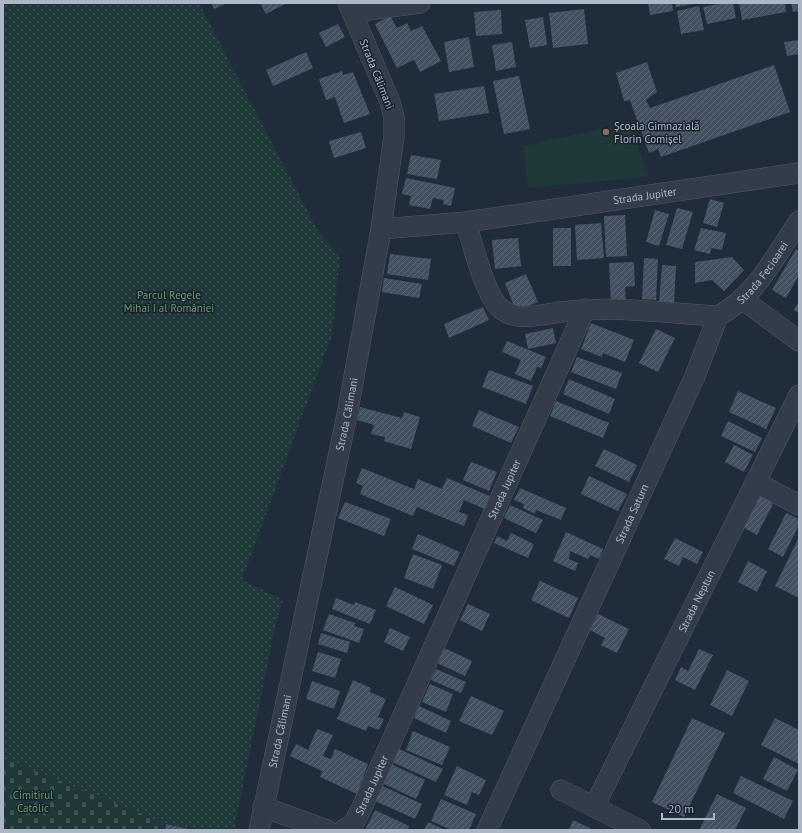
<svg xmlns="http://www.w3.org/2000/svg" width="802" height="833" font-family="'PT Sans',sans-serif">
	<defs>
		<pattern id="grass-dots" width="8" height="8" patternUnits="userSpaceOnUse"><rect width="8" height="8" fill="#21383a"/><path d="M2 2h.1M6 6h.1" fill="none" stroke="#3f5355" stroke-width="1.8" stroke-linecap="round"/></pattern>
		<pattern id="cemetery-stones" width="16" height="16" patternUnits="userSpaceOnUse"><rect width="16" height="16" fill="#21383a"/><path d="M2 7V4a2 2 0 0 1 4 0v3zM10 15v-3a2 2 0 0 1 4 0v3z" fill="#3f5355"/></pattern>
		<pattern id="building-hatch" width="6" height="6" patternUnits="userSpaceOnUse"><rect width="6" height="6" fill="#425161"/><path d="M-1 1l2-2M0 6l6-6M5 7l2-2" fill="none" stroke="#5b6876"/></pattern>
	</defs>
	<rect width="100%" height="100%" fill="#1f2c39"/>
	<!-- grass -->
	<path fill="url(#grass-dots)" d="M3 3H199L317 229 340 257 332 335 242 580 283 600 275 627 234 830H190L164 823 3 758Z"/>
	<!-- cemetery -->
	<path fill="url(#cemetery-stones)" d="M3 758 164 823 163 830H3Z"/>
	<!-- garden -->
	<path fill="#21383a" d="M629 123 649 177 528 188 523 146Z"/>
	<!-- building -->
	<g fill="url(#building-hatch)">
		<path d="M211 3H227L214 9Z"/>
		<path d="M260 3H287L266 14Z"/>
		<path d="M648 3H672L673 11 650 15Z"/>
		<path d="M675 3H694V4L676 7Z"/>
		<path d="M723 3H733L736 18 707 24 703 7Z"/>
		<path d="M739 3H785L786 12 742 20Z"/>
		<path d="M791 3H799V11L793 12Z"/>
		<path d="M699 6 704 30 681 34 677 11Z"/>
		<path d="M584 9 588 44 553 48 549 13Z"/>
		<path d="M501 10 502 34 476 36 474 12Z"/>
		<path d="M390 16 397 28 407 23 411 31 422 26 441 61 420 72 414 60 397 68 375 24Z"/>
		<path d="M543 17 547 45 530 48 525 20Z"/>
		<path d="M338 24 345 37 326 47 319 33Z"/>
		<path d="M469 37 474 67 449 72 444 42Z"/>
		<path d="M799 40V54L787 56 784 42Z"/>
		<path d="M512 42 516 67 496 71 492 45Z"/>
		<path d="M306 52 313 68 273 86 266 70Z"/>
		<path d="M647 62 657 92 646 100 650 108 774 65 790 112 661 157 658 149 649 153 630 100 624 101 616 73Z"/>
		<path d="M342 71 343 75 353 72 370 114 344 123 335 97 326 100 319 79Z"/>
		<path d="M519 76 530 129 504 134 493 81Z"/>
		<path d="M484 86 489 113 439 121 434 94Z"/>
		<path d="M361 132 366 148 334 158 329 141Z"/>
		<path d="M411 155 441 160 437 179 407 174Z"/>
		<path d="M406 178 455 188 451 206 443 204 444 200 433 198 430 209 409 205 411 196 402 194Z"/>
		<path d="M710 199 724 203 717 227 703 223Z"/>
		<path d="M677 208 693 212 682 249 666 245Z"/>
		<path d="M655 210 669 214 659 246 646 242Z"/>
		<path d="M625 215 627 256 606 257 604 216Z"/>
		<path d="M601 223 604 258 577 260 575 225Z"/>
		<rect x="553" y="228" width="18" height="38"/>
		<path d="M701 228 726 233 722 250 711 248 710 254 694 250Z"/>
		<path d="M518 238 521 266 495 269 492 240Z"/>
		<path d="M796 249 799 251V275L786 298 772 290Z"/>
		<path d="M390 254 431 259 428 280 387 274Z"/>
		<path d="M732 257 744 270 724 291 712 280 695 283V262Z"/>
		<path d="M644 258 658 259 656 300 642 299Z"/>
		<path d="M634 262 635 286 625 287 626 304 611 305 609 263Z"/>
		<path d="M662 265 676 266 674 304 659 303Z"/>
		<path d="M526 274 538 302 516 311 505 283Z"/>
		<path d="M384 278 422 284 419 298 382 292Z"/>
		<path d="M799 301V313L794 310Z"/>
		<path d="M483 307 489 320 449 338 444 324Z"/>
		<path d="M591 323 634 340 625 362 603 353 602 357 581 349Z"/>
		<path d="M553 328 556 343 528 349 525 334Z"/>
		<path d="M656 329 675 338 658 372 639 363Z"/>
		<path d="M507 341 546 357 541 368 537 367 531 381 515 374 521 360 502 352Z"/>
		<path d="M577 357 622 373 616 389 571 372Z"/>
		<path d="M489 370 533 386 526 404 482 387Z"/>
		<path d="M569 379 615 399 609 414 563 394Z"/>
		<path d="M738 391 776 408 766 429 729 412Z"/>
		<path d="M556 401 609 423 603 438 550 416Z"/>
		<path d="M360 407 402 418 404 412 420 417 411 449 384 441 385 437 371 434 374 425 357 420Z"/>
		<path d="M479 410 519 427 511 443 472 426Z"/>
		<path d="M728 421 762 438 755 452 721 436Z"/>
		<path d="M734 445 753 455 744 472 725 462Z"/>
		<path d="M604 449 637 465 629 482 595 466Z"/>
		<path d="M471 462 497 472 489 491 463 480Z"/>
		<path d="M362 468 414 489 418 479 442 489 447 478 492 497 487 510 464 500 459 512 468 515 464 526 417 507 413 516 360 494 363 486 356 483Z"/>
		<path d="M589 476 627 494 618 511 581 494Z"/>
		<path d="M520 488 566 508 561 520 536 510 535 514 523 508 524 504 514 500Z"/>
		<path d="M759 492 775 500 757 535 741 526Z"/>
		<path d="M345 502 391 519 384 536 338 518Z"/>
		<path d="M510 505 543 520 536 533 504 518Z"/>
		<path d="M786 513 799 519V525L783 557 768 549Z"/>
		<path d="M566 532 603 549 599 559 590 555 588 559 570 551 569 559 578 563 575 571 553 561Z"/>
		<path d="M511 533 534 544 528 558 494 543 497 536 507 541Z"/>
		<path d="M418 534 460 552 454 566 412 549Z"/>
		<path d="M799 537V598L775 586Z"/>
		<path d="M675 538 703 552 697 564 683 557 679 566 664 559Z"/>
		<path d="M413 554 442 565 433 589 404 578Z"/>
		<path d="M748 561 767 571 757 592 738 582Z"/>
		<path d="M540 581 578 598 569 618 531 600Z"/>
		<path d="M395 587 433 605 424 624 386 606Z"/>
		<path d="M336 598 354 605 355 602 376 610 370 624 332 609Z"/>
		<path d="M468 604 490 614 482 631 460 620Z"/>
		<path d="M329 614 355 623 354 626 364 629 359 643 323 630Z"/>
		<path d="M598 614 629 629 617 653 601 645 605 638 590 630Z"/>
		<path d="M390 628 410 637 403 651 384 642Z"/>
		<path d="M321 633 350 642 347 653 318 644Z"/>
		<path d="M444 648 472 661 465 676 437 663Z"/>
		<path d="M699 649 713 655 695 690 675 680 681 667 688 671Z"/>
		<path d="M318 652 341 659 335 678 312 671Z"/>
		<path d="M436 669 466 682 461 693 431 680Z"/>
		<path d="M727 670 749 681 732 716 710 705Z"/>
		<path d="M353 680 371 688 370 692 386 699 378 717 384 719 379 730 368 726 366 731 337 719Z"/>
		<path d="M312 681 340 691 334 709 306 699Z"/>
		<path d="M430 684 453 694 446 712 422 702Z"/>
		<path d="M471 696 504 711 492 735 459 721Z"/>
		<path d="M419 706 451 721 446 733 414 718Z"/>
		<path d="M692 718 725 733 684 817 652 802Z"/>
		<path d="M775 718 799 730V764L761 745Z"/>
		<path d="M317 729 333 735 323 756 331 759 335 749 368 764 357 794 320 777 322 771 290 756 296 744 308 750Z"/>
		<path d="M413 731 450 747 442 765 406 750Z"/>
		<path d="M397 748 443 769 436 782 390 761Z"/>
		<path d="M774 757 798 770 787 791 763 779Z"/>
		<path d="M389 763 425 780 416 799 380 782Z"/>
		<path d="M457 766 486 780 479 795 472 792 467 805 444 795Z"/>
		<path d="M741 776 793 801 784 819 733 793Z"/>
		<path d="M380 785 422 804 415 819 373 800Z"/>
		<path d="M717 794 746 808 735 830H699Z"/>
		<path d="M441 799 476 814 469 830H452L431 821Z"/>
		<path d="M375 810 409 826 407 830H365Z"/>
		<path d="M573 820 594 830H569Z"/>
		<path d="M428 822 445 830H424Z"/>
		<path d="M166 824 188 829V830H165Z"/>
	</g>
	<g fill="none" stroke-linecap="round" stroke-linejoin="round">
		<defs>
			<g id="minor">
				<path d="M353 12 420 3"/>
				<path d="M466 222C472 242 485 297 501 309 518 322 540 315 560 312 612 305 666 313 718 316"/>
				<path id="s1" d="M381 229 466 222 799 173"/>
				<path d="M742 299 799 341"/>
				<path id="s2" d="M718 316C756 296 776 255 799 221"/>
				<path d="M755 482 799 505"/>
				<path d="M561 790 640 830"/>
				<path d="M263 807 327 830"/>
				<path id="s3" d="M594 807 799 395"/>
				<path id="s4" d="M259 830 347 415 381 229 394 136V117L390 102 348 3"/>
				<path id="s5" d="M343 830 354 823 362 807 585 309"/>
				<path id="s6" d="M487 830 695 376 718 316"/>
			</g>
		</defs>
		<!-- minor casing -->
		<use href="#minor" stroke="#505b67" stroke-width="21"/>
		<!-- minor -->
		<use href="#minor" stroke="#333d49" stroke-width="20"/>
	</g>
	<!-- markers -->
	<circle fill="#8d6e63" stroke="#18222d" stroke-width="1.5" cx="606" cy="132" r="4"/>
	<g text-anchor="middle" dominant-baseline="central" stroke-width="3" stroke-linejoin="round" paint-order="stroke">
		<!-- street labels -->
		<g font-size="11" fill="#adb8c6" stroke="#18222d">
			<text transform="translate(377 74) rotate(68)">Strada Călimani</text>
			<text stroke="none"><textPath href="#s1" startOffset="266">Strada Jupiter</textPath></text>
			<text stroke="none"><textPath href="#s2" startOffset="63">Strada Fecioarei</textPath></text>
			<text stroke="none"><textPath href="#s4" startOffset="425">Strada Călimani</textPath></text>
			<text stroke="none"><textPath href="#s5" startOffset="379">Strada Jupiter</textPath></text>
			<text stroke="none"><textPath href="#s6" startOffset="348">Strada Saturn</textPath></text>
			<text stroke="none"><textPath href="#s3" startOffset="230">Strada Neptun</textPath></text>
			<text stroke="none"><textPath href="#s4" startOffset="101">Strada Călimani</textPath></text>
			<text stroke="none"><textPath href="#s5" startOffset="55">Strada Jupiter</textPath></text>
		</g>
		<!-- poi labels -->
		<g font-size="11" fill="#adb8c6" stroke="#18222d" text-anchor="start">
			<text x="614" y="126">Școala Gimnazială<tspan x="614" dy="13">Florin Comișel</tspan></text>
		</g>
		<!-- park labels -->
		<g font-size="11" fill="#64976c" stroke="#18222d">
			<text x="169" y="295">Parcul Regele<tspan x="169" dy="13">Mihai I al României</tspan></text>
			<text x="33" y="795">Cimitirul<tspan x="33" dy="13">Catolic</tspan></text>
		</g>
	</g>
	<!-- border -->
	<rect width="802" height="833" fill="none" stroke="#adb8c6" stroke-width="8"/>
	<!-- scale -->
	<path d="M662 813v6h52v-6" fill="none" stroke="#adb8c6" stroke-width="2"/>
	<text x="668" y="813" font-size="12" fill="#adb8c6" stroke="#18222d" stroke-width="3" paint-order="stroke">20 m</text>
</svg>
